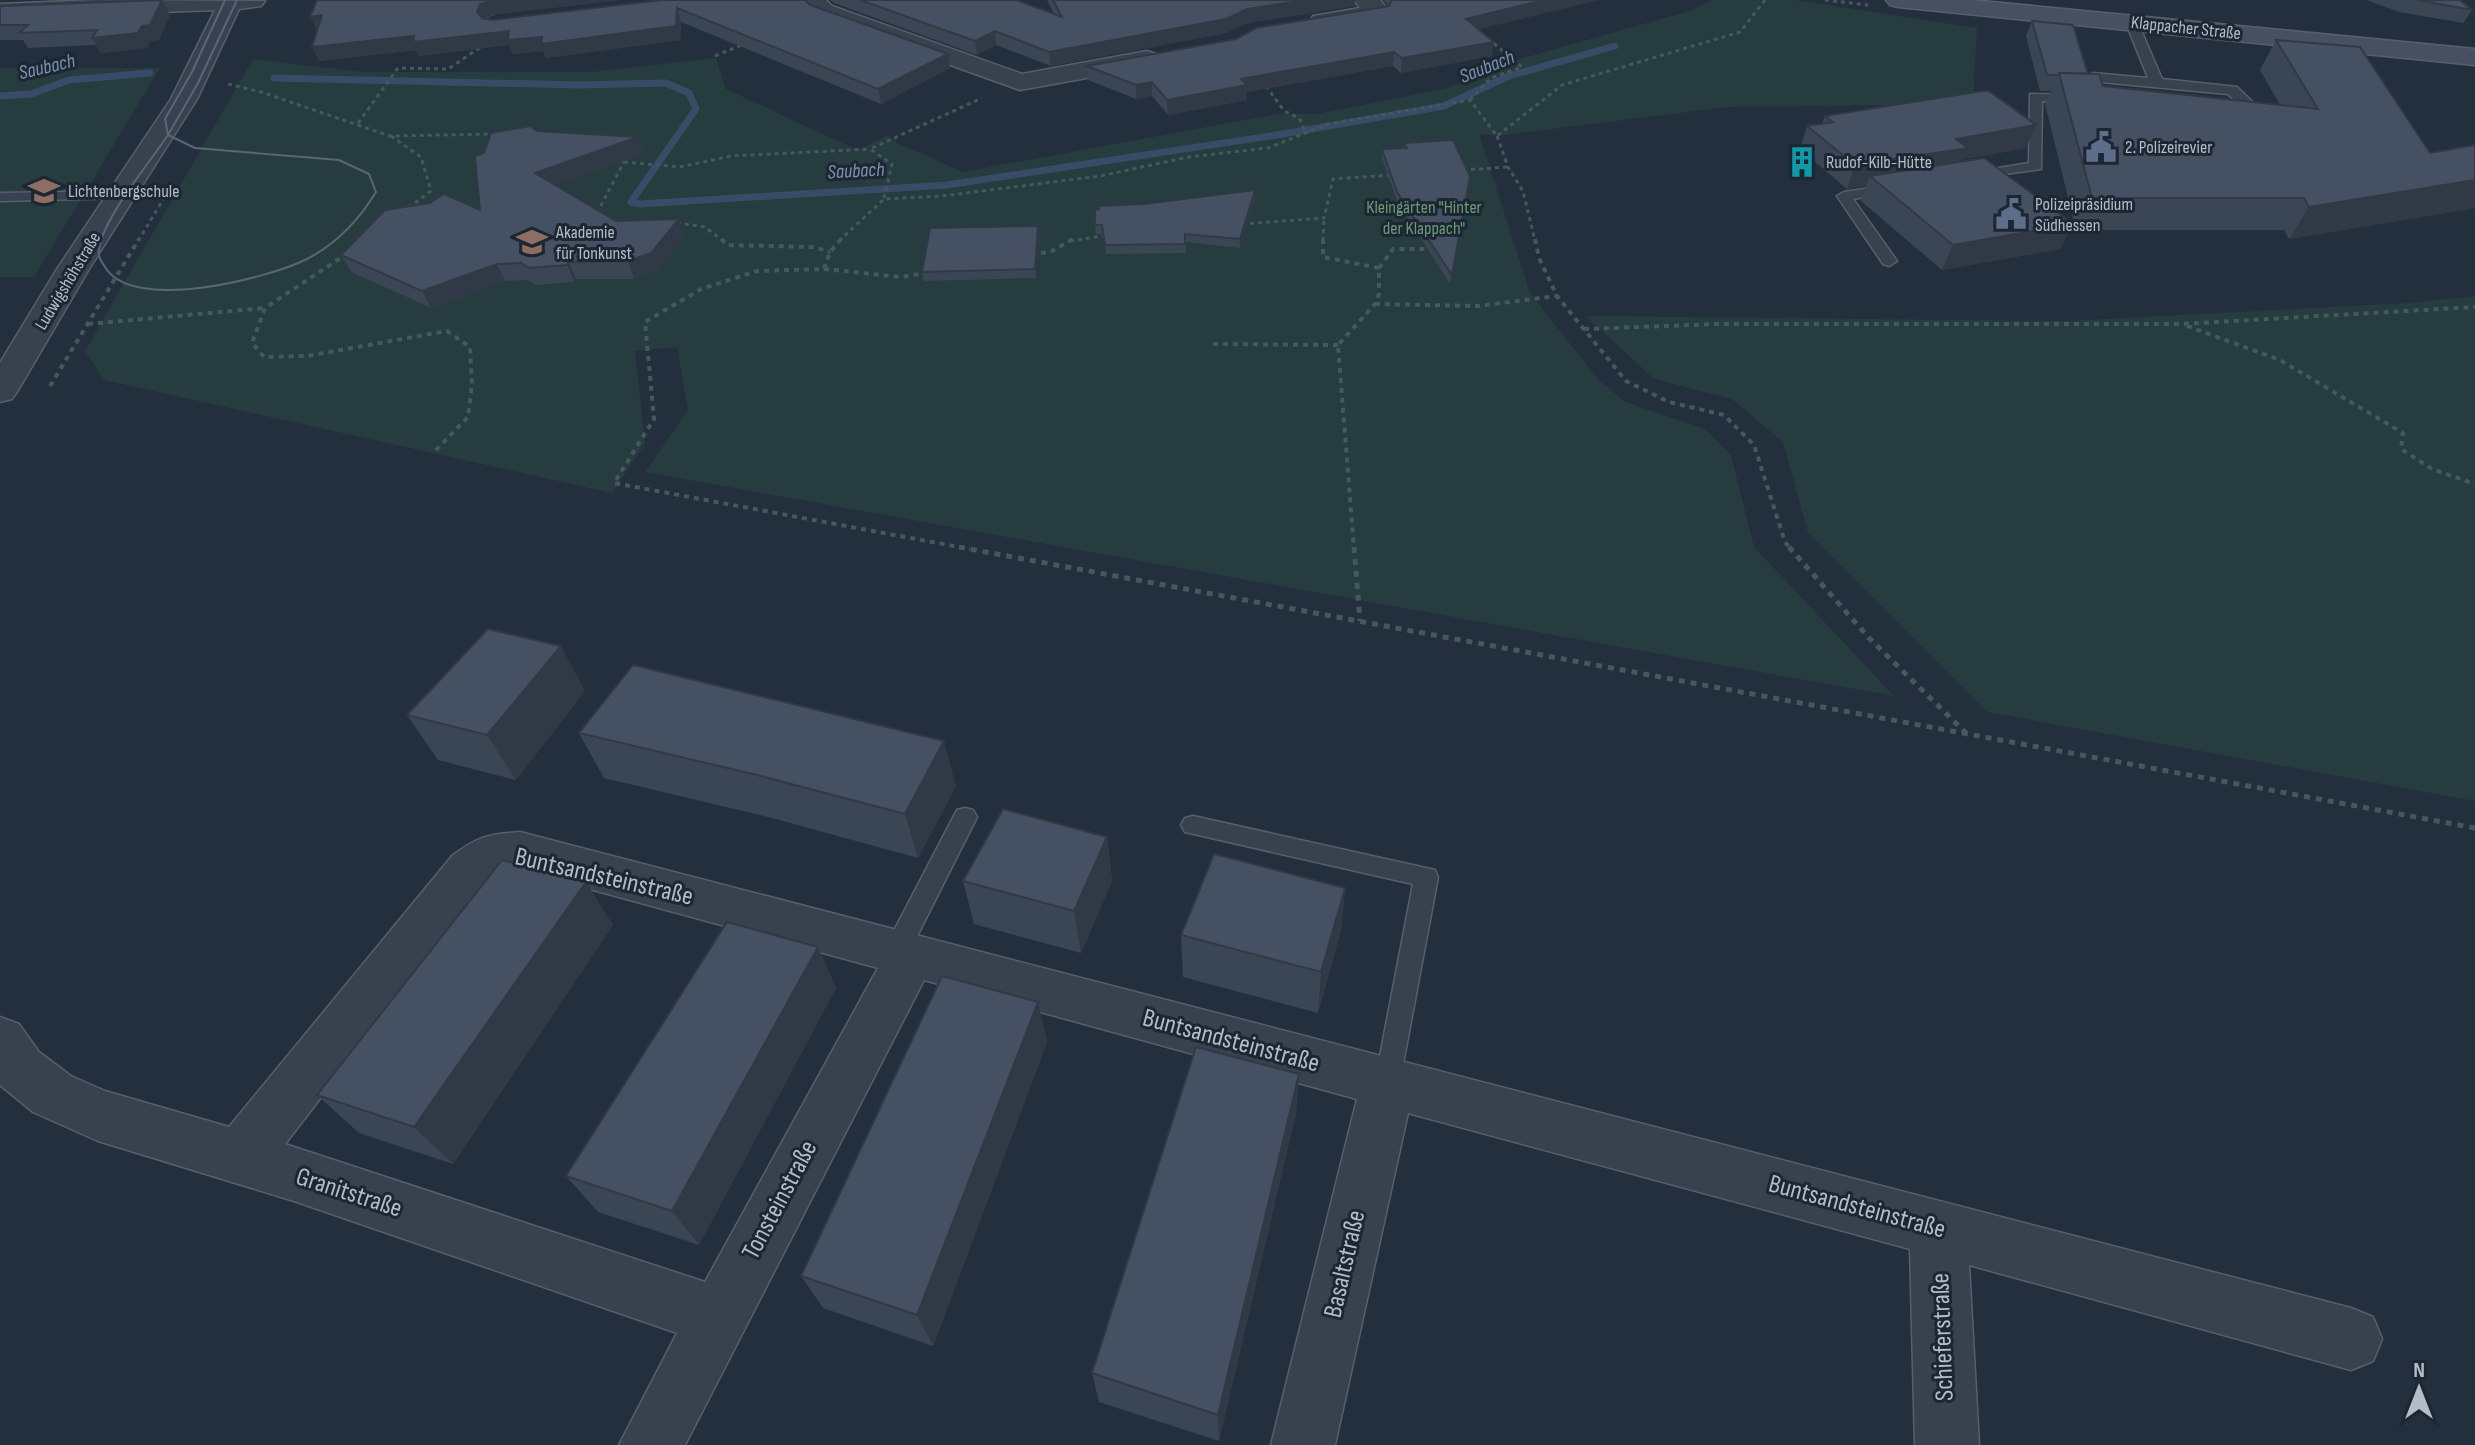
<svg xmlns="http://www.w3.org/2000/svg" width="2475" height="1445" font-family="'Sofia Sans Condensed',sans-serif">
	<rect width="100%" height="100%" fill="#242f3e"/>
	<!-- green -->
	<g fill="#263c3f">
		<path d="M1711 0H1795L1977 28 1973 104 1728 107 1497 136 1479 134 1530 293 1598 379 1625 402 1705 429 1731 455 1754 547 1894 696 645 472 688 410 677 347 635 351 645 444 612 493 104 380 85 351 253 59 362 72H591L716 58 726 89 857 150 888 135 897 143 963 172 1278 114H1316L1448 88 1502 64 1693 10Z"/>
		<path d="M0 68H160L34 277H0Z"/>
		<path d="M2475 296V801L1987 712 1808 533 1783 442 1732 399 1654 379 1586 316 2069 321 2408 303Z"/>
	</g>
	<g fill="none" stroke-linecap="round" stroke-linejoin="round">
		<!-- stream -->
		<g stroke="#394c67" stroke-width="7">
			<path d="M274 78 579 85 666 83 689 93 696 109 631 202 640 204 947 185 1277 135 1444 106 1509 76 1615 46"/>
			<path d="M0 96 31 94 69 80 150 73"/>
		</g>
		<defs>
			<g id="service">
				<path d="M2132 19 2138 23 2162 79 2237 87 2266 115V121H2256L2228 94 2100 82 2102 102 2042 101 2041 169 1968 179V173L2029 163 2030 94 2090 95 2086 77 2093 73 2148 78 2126 23Z"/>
				<path d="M1891 185 1898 189 1896 192 1853 199 1897 261 1889 266 1883 264 1837 196 1844 192Z"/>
				<path d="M120 191 127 195 125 198 0 201V193Z"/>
				<path d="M965 808 973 810 977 817 905 960 896 963 887 960 883 952 887 944 957 810Z"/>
				<path d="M1193 816 1435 870 1438 877 1398 1091 1388 1095 1378 1091 1375 1082 1413 884 1185 832 1181 825 1185 818Z"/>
			</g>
			<g id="minor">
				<path d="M95 0 265 1 261 6 239 9 197 99 89 269 17 392 12 399 0 402V363L57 269 171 99 215 10 0 18V4Z"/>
				<path d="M800 0H826L832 6 1022 74 1147 51 1156 54 1160 59 1156 64 1147 67 1020 90 814 16Z"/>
				<path d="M1354 0H1380L1390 12 1387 17 1378 19 1322 28 1313 26 1310 21 1313 16 1360 8Z"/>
				<path d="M520 832 2351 1308 2373 1317 2382 1339 2373 1361 2351 1370 1969 1265 1979 1445H1915L1910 1249 1408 1113 1335 1445H1271L1357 1099 924 980 685 1445H619L677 1333 294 1201 98 1141 33 1112 0 1085V1017L19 1024 39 1052 71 1076 105 1091 229 1127 452 856C477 837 488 834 520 832ZM520 870 878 968 705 1282 285 1144 486 884 502 872Z"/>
			</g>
			<path id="secondary" d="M1886 0H1971L2475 49V65L1898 7 1890 5Z"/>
		</defs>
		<!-- service casing -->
		<use href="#service" stroke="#565f6c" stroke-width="3"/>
		<!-- minor casing -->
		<use href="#minor" stroke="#565f6c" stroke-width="3"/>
		<!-- secondary casing -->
		<use href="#secondary" stroke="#565f6c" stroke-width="3"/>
		<!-- path-far2 -->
		<g stroke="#44595c" stroke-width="3" stroke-dasharray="4 4" stroke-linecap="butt">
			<path d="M1825 0 1868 5"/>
			<path d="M715 56 744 44"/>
			<path d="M228 84 261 92 390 136 494 134"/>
			<path d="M1266 86 1284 111 1299 118 1306 133"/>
			<path d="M1470 100 1491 78 1522 67 1491 41"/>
			<path d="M358 123 398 68 448 69 481 47"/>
			<path d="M391 136 421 157 431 191 407 209"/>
			<path d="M1497 136 1508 167 1523 191 1535 241"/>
			<path d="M624 162 680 167 731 156 870 149"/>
			<path d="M1463 170 1508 167"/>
			<path d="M884 198 892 164 870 149 982 98"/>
			<path d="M597 213 624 162 622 154"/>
			<path d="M677 223 705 227 723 241"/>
			<path d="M1242 224 1324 218 1333 179 1393 175"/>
			<path d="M138 241 172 185"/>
			<path d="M839 241 884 199 942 196 1100 176 1189 157 1268 148 1328 124 1470 100 1497 136 1562 85 1740 32 1765 0"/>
			<path d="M1070 241 1109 235"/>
			<path d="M1323 241 1324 218"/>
		</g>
		<!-- path-far1 -->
		<g stroke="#44595c" stroke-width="4" stroke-dasharray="5 5" stroke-linecap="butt">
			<path d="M722 239 726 245 814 247 830 252"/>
			<path d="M841 239 830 252 824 269 757 271 701 289 645 322 654 419 614 483 970 549"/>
			<path d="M1323 239V257L1379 268V294L1375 304 1338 345 1354 549"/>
			<path d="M1535 239 1539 258 1557 296 1626 381 1669 402 1724 415 1754 445 1785 542 1791 549"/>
			<path d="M348 253 265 308 252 343 264 357 307 356 447 331 470 347 472 384 468 417 435 451"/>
			<path d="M1031 255 1052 251 1073 239"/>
			<path d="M1379 268 1393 249H1433"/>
			<path d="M824 269 901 277 926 273"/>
			<path d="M1375 304 1478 306 1557 296"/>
			<path d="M88 324 265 308"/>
			<path d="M2187 326 2280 360 2403 433 2401 449 2432 469 2475 484"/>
			<path d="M1584 329 1718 324H2182L2475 307"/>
			<path d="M1213 344 1338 345"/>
			<path d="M50 386 139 239"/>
		</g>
		<!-- path -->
		<g stroke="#44595c" stroke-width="5" stroke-dasharray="6 6" stroke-linecap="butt">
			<path d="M959 547 2475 828"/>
			<path d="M1354 547 1360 621"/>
			<path d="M1789 547 1870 639 1967 734"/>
		</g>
		<!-- service -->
		<use href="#service" fill="#38414e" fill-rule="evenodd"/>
		<!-- minor -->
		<use href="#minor" fill="#38414e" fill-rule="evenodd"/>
		<!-- secondary -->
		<use href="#secondary" fill="#465061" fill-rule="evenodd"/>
		<!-- tram -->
		<g stroke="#5a6575" stroke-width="2">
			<path d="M168 135 195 148 339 160 369 174 376 192C359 220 336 244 307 259 267 279 132 313 105 267 101 261 98 257 99 250 101 221 150 162 168 135Z"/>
			<path d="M168 135 165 119 192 72 225 0"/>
			<path d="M168 135 198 83 237 0"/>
		</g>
	</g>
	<!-- wall -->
	<g fill="#3b4654">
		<path d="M317 0H621L497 14 485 19 492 20 662 0 810 5 950 68 881 104 681 22 680 40 546 58 543 51 513 54 509 45 419 56 416 50 319 61Z"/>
		<path d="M830 0H1016L1054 14 1047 0H1355V6L1247 23 1226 33 1051 66 996 45 977 55 834 3Z"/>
		<path d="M1383 0H1598L1478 29 1492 56 1401 73 1393 66 1247 92V100L1168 115 1152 96 1136 99 1088 80 1087 66 1236 39 1389 6Z"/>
		<path d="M2366 0H2460L2472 10 2463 23 2399 12Z"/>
		<path d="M0 6 170 15 159 40 150 41 147 48 101 53 96 45 28 48 23 40H0Z"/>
		<path d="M2032 21 2088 74 2103 86 2280 105 2260 70 2276 40 2430 153 2475 145V208L2289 239 2284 230H2076L2045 104 2051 91H2040L2026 36Z"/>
		<path d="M1825 116 2036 125 2026 148 1964 159 1962 162 2073 224 2060 249 1942 270 1861 201 1866 186 1847 189 1800 149 1807 126 1822 124Z"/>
		<path d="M537 131 638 137 643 154 555 185 616 221 679 219 684 236 657 270 634 279H576L574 282 536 285 528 280 505 281 431 308 351 272 341 255 480 210Z"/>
		<path d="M1404 143 1470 176 1450 284 1397 201 1382 158V149L1404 148Z"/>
		<path d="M1255 190V199L1240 248 1186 242V253L1106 254 1103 234H1096L1095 225 1144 204Z"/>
		<path d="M1038 226 1039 235 1036 278 924 281 922 272Z"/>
		<path d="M585 691 516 780 438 760 407 715Z"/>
		<path d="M579 733 956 786 918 858 772 818 604 778Z"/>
		<path d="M1107 837 1112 881 1081 953 974 924 963 881Z"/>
		<path d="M1345 888 1341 930 1318 1013 1183 977 1181 935Z"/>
		<path d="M613 925 453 1164 359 1133 317 1095Z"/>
		<path d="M818 947 836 988 699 1245 598 1212 566 1176Z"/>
		<path d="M1038 1002 1047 1042 933 1346 823 1308 801 1276Z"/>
		<path d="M1299 1074 1296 1113 1219 1441 1099 1402 1092 1373Z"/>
	</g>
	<!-- shaded-wall -->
	<g fill="#303945">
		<path d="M162 0 170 15 159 40 150 41 147 48 101 53 92 38Z"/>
		<path d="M491 0H621L497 14 485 17 482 26 477 12 480 4Z"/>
		<path d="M1306 0H1355V6L1247 23 1226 33 1051 66 1049 52 1247 9Z"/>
		<path d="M1544 0H1598L1464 33 1466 19Z"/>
		<path d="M677 8 681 22 680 40 546 58 543 51 513 54 509 45 419 56 416 50 319 61 312 47Z"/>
		<path d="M322 15 317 30 310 17Z"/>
		<path d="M995 31 996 45 977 55 975 41Z"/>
		<path d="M1494 42 1492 56 1401 73 1402 58Z"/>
		<path d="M1394 52 1393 66 1247 92V100L1168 115 1167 100 1241 79Z"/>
		<path d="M948 54 950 68 881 104 878 89Z"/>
		<path d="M1152 82V96L1136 99V85Z"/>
		<path d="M2036 125 2026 148 1964 159 1959 171 1870 176 1866 186 1847 189 1855 165 1956 139Z"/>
		<path d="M638 137 643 154 541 190 535 173Z"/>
		<path d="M2475 180V208L2289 239 2309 207Z"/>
		<path d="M1255 190V199L1240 248V239Z"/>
		<path d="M679 219 684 236 657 270 634 279 628 261Z"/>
		<path d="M2073 224 2060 249 1942 270 1953 245Z"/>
		<path d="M1038 226 1039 235 1036 278 1035 269Z"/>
		<path d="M569 262 576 279 574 282 567 265Z"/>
		<path d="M497 264 505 281 431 308 422 291Z"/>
		<path d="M561 646 585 691 516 780 487 735Z"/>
		<path d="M944 741 956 786 918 858 905 814Z"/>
		<path d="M1107 837 1112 881 1081 953 1074 911Z"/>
		<path d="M586 882 613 925 453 1164 414 1127Z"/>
		<path d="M1345 888 1341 930 1318 1013 1321 972Z"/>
		<path d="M818 947 836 988 699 1245 672 1211Z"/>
		<path d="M1038 1002 1047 1042 933 1346 917 1315Z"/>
		<path d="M1299 1074 1296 1113 1219 1441 1218 1415Z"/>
	</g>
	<!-- building -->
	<g fill="#455162" stroke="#303945" stroke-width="2">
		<path d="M162 0 150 25 142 26 138 33 92 38 97 30 19 33 28 25H0V6Z"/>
		<path d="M317 0H494L480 4 477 12 482 18 492 20 662 0H805L810 5 948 54 878 89 677 8 676 26 541 44 542 37 508 40 509 31 413 42 414 36 312 47 322 15 310 17Z"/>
		<path d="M860 0H1016L1062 17 1053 0H1306L1247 9 1226 19 1049 52 995 31 975 41Z"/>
		<path d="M1392 0H1544L1466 19 1494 42 1402 58 1394 52 1241 79 1247 85 1167 100 1152 82 1136 85 1087 66 1236 39 1256 28 1389 6Z"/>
		<path d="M2417 0H2460L2472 10Z"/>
		<path d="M2032 21 2073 25 2088 74 2059 73V75H2047Z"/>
		<path d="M2276 40 2360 47 2430 153 2475 145V180L2309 207 2304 198H2092L2059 73 2099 74 2103 86 2318 109Z"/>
		<path d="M1982 91H1989L2036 125 1956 139 1968 148 1855 165 1807 126 1833 122 1825 116Z"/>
		<path d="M530 126 537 131 638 137 535 173 616 221 679 219 651 253 628 261 569 262 567 265 529 268 521 263 497 264 422 291 341 255 385 210 430 203 444 194 480 210 475 156 484 153 491 133Z"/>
		<path d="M1453 140 1470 176 1452 275 1397 192 1382 149 1407 148 1404 143Z"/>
		<path d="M1984 158 2073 224 1953 245 1870 176Z"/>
		<path d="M1255 190 1240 239 1185 234V244L1105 245 1102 225H1095V210L1099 209V206L1144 204Z"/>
		<path d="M1038 226 1035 269 922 272 930 228Z"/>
		<path d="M488 629 561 646 487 735 407 715Z"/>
		<path d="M633 665 944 741 905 814 753 774 579 733Z"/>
		<path d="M1003 809 1107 837 1074 911 963 881Z"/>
		<path d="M1214 854 1345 888 1321 972 1181 935Z"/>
		<path d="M502 860 586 882 414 1127 317 1095Z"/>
		<path d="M727 922 818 947 672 1211 566 1176Z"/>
		<path d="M942 976 1038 1002 917 1315 801 1276Z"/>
		<path d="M1196 1047 1299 1074 1218 1415 1092 1373Z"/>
	</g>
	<!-- icons -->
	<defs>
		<symbol id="civic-bare" viewBox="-9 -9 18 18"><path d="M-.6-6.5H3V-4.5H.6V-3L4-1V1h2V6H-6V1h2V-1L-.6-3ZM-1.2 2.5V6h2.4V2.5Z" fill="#5c6f8a" stroke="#1d2633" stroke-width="2.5" paint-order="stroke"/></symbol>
		<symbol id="building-bare" viewBox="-9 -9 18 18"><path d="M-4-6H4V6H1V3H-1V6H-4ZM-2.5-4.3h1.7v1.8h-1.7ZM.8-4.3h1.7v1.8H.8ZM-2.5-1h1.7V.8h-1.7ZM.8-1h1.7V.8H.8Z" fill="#0f9aa8" stroke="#1d2633" stroke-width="2.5" paint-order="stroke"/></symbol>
		<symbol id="school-bare" viewBox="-9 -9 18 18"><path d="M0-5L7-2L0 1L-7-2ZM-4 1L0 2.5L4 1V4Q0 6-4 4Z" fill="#8d6e63" stroke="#1d2633" stroke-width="2.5" paint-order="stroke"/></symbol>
	</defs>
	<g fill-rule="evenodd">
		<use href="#civic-bare" x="2079" y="125" width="44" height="44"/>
		<use href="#building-bare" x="1780" y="140" width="44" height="44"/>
		<use href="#school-bare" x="22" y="169" width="44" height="44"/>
		<use href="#civic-bare" x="1989" y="192" width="44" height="44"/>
		<use href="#school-bare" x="510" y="220" width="44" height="44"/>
	</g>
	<g text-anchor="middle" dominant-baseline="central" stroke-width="6" stroke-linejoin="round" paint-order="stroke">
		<!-- far-street labels -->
		<g font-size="18" fill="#b4bcc9" stroke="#1d2633">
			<text transform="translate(2186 28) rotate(6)">Klappacher Straße</text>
			<text transform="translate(68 281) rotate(-59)">Ludwigshöhstraße</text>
		</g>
		<!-- far-poi labels -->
		<g font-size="18" fill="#b4bcc9" stroke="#1d2633" text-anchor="start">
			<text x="2125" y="147">2. Polizeirevier</text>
			<text x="1826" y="162">Rudof-Kilb-Hütte</text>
			<text x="68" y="191">Lichtenbergschule</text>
			<text x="2035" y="204">Polizeipräsidium<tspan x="2035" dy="21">Südhessen</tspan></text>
			<text x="556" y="232">Akademie<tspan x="556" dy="21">für Tonkunst</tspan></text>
		</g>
		<!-- far-park labels -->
		<g font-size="18" fill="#6b9a76" stroke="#1d2633">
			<text x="1424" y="207">Kleingärten "Hinter<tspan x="1424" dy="21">der Klappach"</tspan></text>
		</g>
		<!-- far-water labels -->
		<g font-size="20" font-style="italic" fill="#7c92b1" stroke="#1d2633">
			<text transform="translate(47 67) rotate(-13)">Saubach</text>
			<text transform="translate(1487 67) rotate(-22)">Saubach</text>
			<text transform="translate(856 171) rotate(-3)">Saubach</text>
		</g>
		<!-- near-street labels -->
		<g font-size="26" fill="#b4bcc9" stroke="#1d2633">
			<text transform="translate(604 877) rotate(13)">Buntsandsteinstraße</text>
			<text transform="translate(1231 1041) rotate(15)">Buntsandsteinstraße</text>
			<text transform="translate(349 1193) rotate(18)">Granitstraße</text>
			<text transform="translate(780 1200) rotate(-62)">Tonsteinstraße</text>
			<text transform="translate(1857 1207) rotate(15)">Buntsandsteinstraße</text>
			<text transform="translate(1345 1264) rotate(-77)">Basaltstraße</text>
			<text transform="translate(1943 1337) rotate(-92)">Schieferstraße</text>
		</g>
	</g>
	<!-- north arrow -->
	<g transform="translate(2419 1389)" stroke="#1d2633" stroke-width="6" paint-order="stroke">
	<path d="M0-6L14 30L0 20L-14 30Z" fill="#b4bcc9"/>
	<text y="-12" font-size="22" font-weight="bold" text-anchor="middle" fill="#b4bcc9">N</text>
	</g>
</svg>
